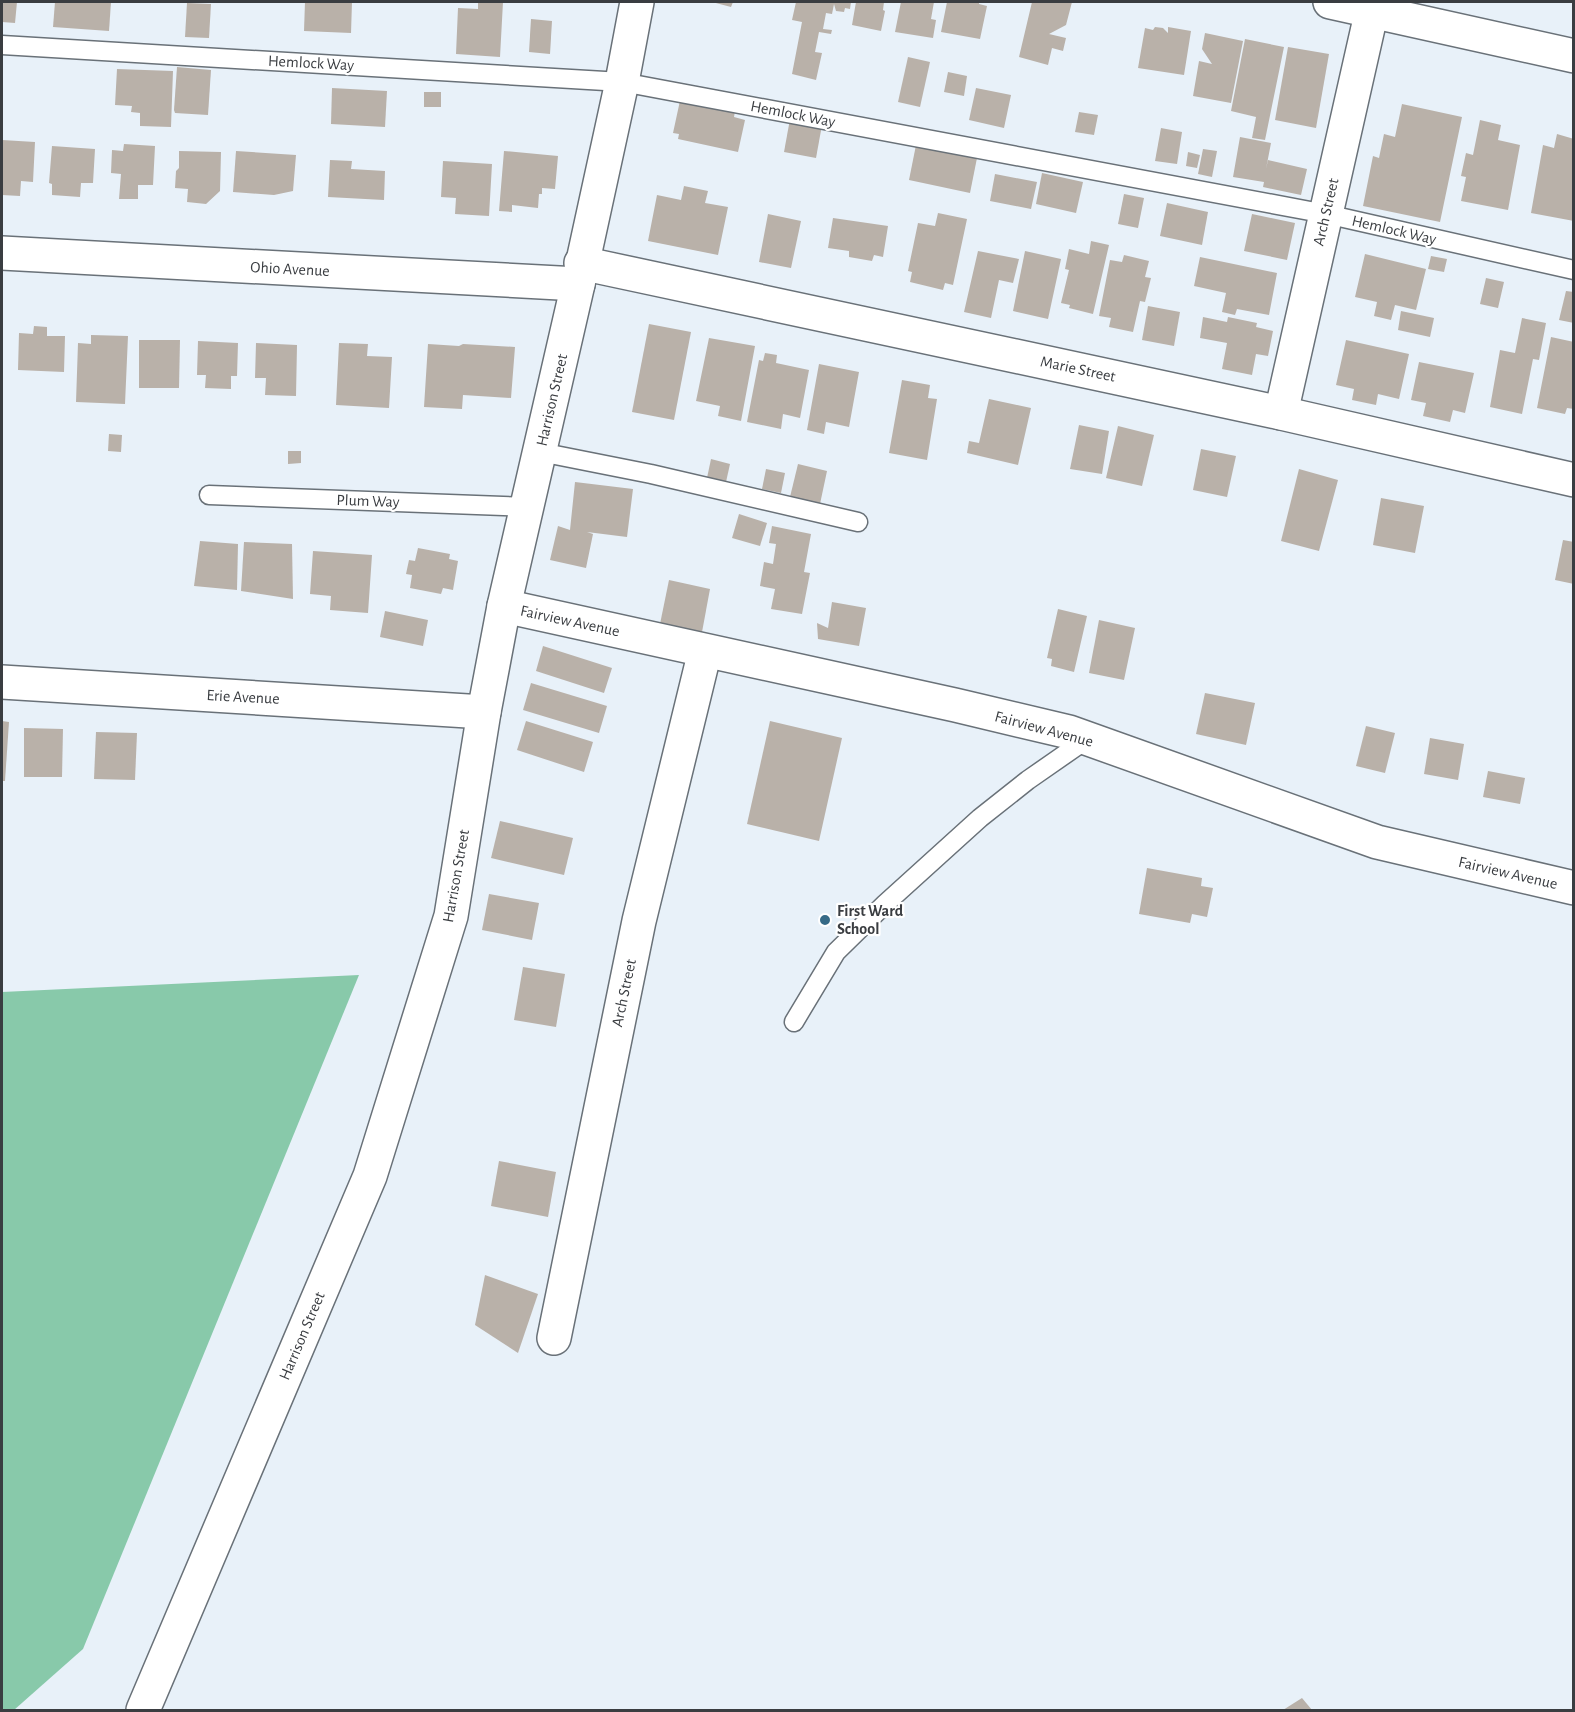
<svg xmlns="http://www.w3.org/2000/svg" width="1575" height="1712" font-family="'Alegreya Sans',sans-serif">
	<rect width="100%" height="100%" fill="#e8f1f9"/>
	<!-- forest -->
	<path fill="#88c9aa" d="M359 975 83 1649 14 1710H2V992Z"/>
	<!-- building -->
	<g fill="#b9b1a9">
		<path d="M2 2H17L15 23 2 22Z"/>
		<path d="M55 2H111L109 31 53 27Z"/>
		<path d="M305 2H352L351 33 304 31Z"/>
		<path d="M478 2H503L500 57 456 54 458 8 478 9Z"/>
		<path d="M712 2H733L731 7Z"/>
		<path d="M796 2H851L850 9 845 8 844 12 836 11 834 4 832 14 826 13 823 29 832 30 831 34 819 32 815 52 822 53 816 80 792 74 802 22 792 20Z"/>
		<path d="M856 2H884L883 10 885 11 881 31 852 25Z"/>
		<path d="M901 2H934L931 19 936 20 933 38 895 32Z"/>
		<path d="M947 2H979V4L987 6 980 39 941 32Z"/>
		<path d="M1032 2H1072L1066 25 1049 34 1066 38 1063 51 1052 48 1048 65 1019 57Z"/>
		<path d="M187 3 211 4 209 38 185 37Z"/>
		<path d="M531 19 552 21 550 54 529 52Z"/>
		<path d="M1155 27 1163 28 1168 33V27L1191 31 1184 75 1138 68 1145 28 1153 30Z"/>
		<path d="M1205 33 1243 41 1231 103 1193 96 1199 61 1212 64 1202 49Z"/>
		<path d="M1245 39 1284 47 1265 140 1252 138 1256 117 1231 111Z"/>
		<path d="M1288 47 1329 54 1316 128 1275 120Z"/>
		<path d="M908 57 930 62 920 107 898 102Z"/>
		<path d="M177 67 211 70 208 115 175 113 174 110Z"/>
		<path d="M117 69 173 71 171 127 140 126V113L131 112 132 106 115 105Z"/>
		<path d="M948 72 967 76 964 96 944 92Z"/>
		<path d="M332 88 387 91 385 127 331 124Z"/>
		<path d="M976 88 1011 95 1004 128 969 120Z"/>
		<rect x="424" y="92" width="17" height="15"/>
		<path d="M681 96 736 105 734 117 745 120 738 152 678 139 679 134 673 133Z"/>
		<path d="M1402 104 1462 117 1440 222 1363 206 1373 156 1379 158 1384 134 1395 137Z"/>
		<path d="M1079 112 1098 115 1094 135 1075 132Z"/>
		<path d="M790 119 822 125 816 158 784 152Z"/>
		<path d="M1480 120 1501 125 1498 140 1520 145 1508 210 1461 201 1466 177 1461 176 1466 153 1473 155Z"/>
		<path d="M1161 128 1182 132 1177 164 1155 161Z"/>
		<path d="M1557 134 1574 139V221L1531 213 1543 145 1554 148Z"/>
		<path d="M1240 137 1271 143 1266 169 1268 160 1307 169 1301 195 1263 187 1264 182 1233 177Z"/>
		<path d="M2 140 35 142 33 182 21 181 20 196 2 195Z"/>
		<path d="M124 144 155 146 153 185H138V199H119L121 174 111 173 112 150 123 151Z"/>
		<path d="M916 145 977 158 970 193 909 180Z"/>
		<path d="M52 146 95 149 93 183H81L80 197 52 195V184L49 183Z"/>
		<path d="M1203 149 1217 151 1212 177 1198 174Z"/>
		<path d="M179 151 221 152 220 191 206 204 187 202 188 189 175 188 176 171 179 168Z"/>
		<path d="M236 151 296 155 293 191 274 195 233 192Z"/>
		<path d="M504 151 558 156 555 189 542 188V194H539L538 208 512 205V212L499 211Z"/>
		<path d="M1188 152 1200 155 1197 168 1186 166Z"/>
		<path d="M330 160 352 161 351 169 385 171 384 200 328 197Z"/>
		<path d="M443 161 492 164 489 216 455 214 456 198 441 197Z"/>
		<path d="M1042 173 1083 182 1076 213 1036 204Z"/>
		<path d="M995 174 1037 182 1031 209 990 201Z"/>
		<path d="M684 186 708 191 705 203 728 207 718 255 648 241 657 195 681 200Z"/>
		<path d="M1124 194 1144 198 1138 228 1118 224Z"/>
		<path d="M1167 203 1208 212 1202 245 1160 236Z"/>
		<path d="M938 213 967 219 953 285 945 283 943 290 910 282 912 272 908 271 918 223 935 226Z"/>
		<path d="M768 214 801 221 791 268 759 262Z"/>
		<path d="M1252 214 1295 223 1287 260 1244 251Z"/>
		<path d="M833 218 888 226 883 257 874 255 872 261 849 257V251L828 248Z"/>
		<path d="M1091 241 1109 245 1093 314 1069 308 1070 305 1061 303 1069 270 1065 269 1069 249 1089 254Z"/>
		<path d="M978 251 1019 259 1013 283 999 280 991 318 964 312Z"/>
		<path d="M1025 251 1061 259 1048 319 1013 311Z"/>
		<path d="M1365 254 1426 269 1416 310 1395 305 1391 320 1374 316 1377 302 1355 297Z"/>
		<path d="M1124 255 1149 261 1145 277 1151 278 1145 302 1140 301 1133 332 1109 327 1111 318 1099 316 1110 260 1122 262Z"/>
		<path d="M1431 256 1447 259 1444 272 1428 269Z"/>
		<path d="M1200 257 1277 273 1269 315 1237 309 1235 315 1222 312 1226 293 1194 286Z"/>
		<path d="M1486 278 1504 282 1498 308 1480 304Z"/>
		<path d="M1566 291 1574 292V323L1559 320Z"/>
		<path d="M1148 306 1180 312 1174 346 1142 340Z"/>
		<path d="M1401 311 1434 318 1430 337 1398 330Z"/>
		<path d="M1203 317 1227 322 1228 317 1257 323 1256 327 1273 331 1268 356 1256 354 1252 375 1222 369 1227 343 1200 338Z"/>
		<path d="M1522 318 1546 323 1539 360 1533 359 1522 414 1490 407 1500 350 1515 353Z"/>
		<path d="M649 324 691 332 674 420 632 412Z"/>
		<path d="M34 326 47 327V336H65L64 372 18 370 19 333 33 334Z"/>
		<path d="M91 335 128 336 125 404 76 402 78 343 91 344Z"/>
		<path d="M1551 337 1574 342V409L1567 408 1565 414 1537 408Z"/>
		<path d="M709 338 755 346 741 421 718 416 720 406 696 401Z"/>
		<path d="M139 340H180L179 388H139Z"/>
		<path d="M1346 340 1409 354 1399 399 1378 394 1376 405 1352 400 1354 389 1336 385Z"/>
		<path d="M198 341 238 343 237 376H231V389L205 388 206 375H197Z"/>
		<path d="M256 343 297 345 296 396 265 395 266 378H255Z"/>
		<path d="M339 343 368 344 367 356 392 357 389 408 336 405Z"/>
		<path d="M428 344 459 346 463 344 515 347 511 398 463 395 462 409 424 407Z"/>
		<path d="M765 353 777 355 776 363 809 370 800 418 783 414 781 429 747 422 759 360 763 361Z"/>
		<path d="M1419 362 1474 373 1465 413 1453 410 1450 422 1423 416 1426 403 1411 400Z"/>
		<path d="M819 364 859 372 849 427 826 422 824 434 807 430Z"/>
		<path d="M902 380 930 385 928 398 937 399 927 460 889 453Z"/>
		<path d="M989 399 1031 408 1018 465 967 453 969 441 979 443Z"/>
		<path d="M1079 425 1109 431 1102 474 1070 469Z"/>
		<path d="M1118 426 1154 435 1142 486 1106 478Z"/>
		<path d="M109 434 122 435 121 452 108 451Z"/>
		<path d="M1201 449 1236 456 1227 497 1193 490Z"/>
		<path d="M288 451H301V463L288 464Z"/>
		<path d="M711 459 730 464 726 482 707 478Z"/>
		<path d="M798 464 827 471 820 504 790 497Z"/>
		<path d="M766 469 785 473 781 493 762 489Z"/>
		<path d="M1299 469 1338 480 1319 551 1281 541Z"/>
		<path d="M575 482 633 489 627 537 587 532 593 534 586 568 550 560 558 526 570 530Z"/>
		<path d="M1381 498 1424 506 1415 553 1373 545Z"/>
		<path d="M739 514 767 523 760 546 732 538Z"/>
		<path d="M772 526 811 534 804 572 810 573 802 614 771 609 775 589 760 586 764 562 773 564 776 544 769 543Z"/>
		<path d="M1563 540 1574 542V584L1555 580Z"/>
		<path d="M200 541 238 544 237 590 194 586Z"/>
		<path d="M244 542 292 544 293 599 241 591Z"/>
		<path d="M418 548 450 554 449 559 458 561 453 590 443 588 441 594 410 588 412 575 406 574 409 560 415 561Z"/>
		<path d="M313 551 372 555 368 613 330 610 331 596 310 594Z"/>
		<path d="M669 580 710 589 702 632 660 624Z"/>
		<path d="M832 602 866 608 859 646 818 639 817 623 828 628Z"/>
		<path d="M1058 609 1087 616 1074 672 1051 666 1052 659 1047 658Z"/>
		<path d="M385 611 428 620 423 646 380 637Z"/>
		<path d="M1099 620 1135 628 1124 680 1089 673Z"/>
		<path d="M543 646 612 668 604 693 536 671Z"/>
		<path d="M531 683 607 706 599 733 523 710Z"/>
		<path d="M1205 693 1255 703 1246 745 1196 734Z"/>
		<path d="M2 721 9 722 5 781H2Z"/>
		<path d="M526 721 593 742 584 772 517 750Z"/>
		<path d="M770 721 842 738 819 841 747 824Z"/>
		<path d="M1366 726 1395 733 1385 773 1356 766Z"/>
		<path d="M24 728 63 729 62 777H24Z"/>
		<path d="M96 732 137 733 135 780 94 779Z"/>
		<path d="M1430 738 1464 744 1458 780 1424 774Z"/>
		<path d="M1488 771 1525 778 1520 804 1483 797Z"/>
		<path d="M500 821 573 838 564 875 491 858Z"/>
		<path d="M1147 868 1202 878 1201 886 1213 888 1207 917 1192 914 1190 923 1139 914Z"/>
		<path d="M489 894 539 903 532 940 482 930Z"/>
		<path d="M523 967 565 974 556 1027 514 1020Z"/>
		<path d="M499 1161 556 1172 548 1217 491 1206Z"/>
		<path d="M485 1275 538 1294 518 1353 475 1325Z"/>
		<path d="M1302 1698 1312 1710H1283Z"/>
	</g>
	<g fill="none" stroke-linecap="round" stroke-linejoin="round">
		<defs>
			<g id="service">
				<path d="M2 45 622 82 1326 214 1574 270"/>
				<path d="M540 452 651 474 858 522"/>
				<path d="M209 495 527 507"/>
				<path d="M794 1022 836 952 885 904 980 818 1028 780 1087 739"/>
			</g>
			<g id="minor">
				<path d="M2 253 578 284"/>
				<path d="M581 263 1281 413 1574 480"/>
				<path d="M1281 413 1372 10"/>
				<path d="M504 606 955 705 1069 732 1377 842 1574 888"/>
				<path d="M2 682 484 712"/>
				<path d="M554 1338 639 921 705 651"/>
				<path d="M143 1710 370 1176 451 916 484 712 504 606 578 284 622 82 637 2"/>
			</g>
			<path id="secondary" d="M1330 2 1574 56"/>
		</defs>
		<!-- service casing -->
		<use href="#service" stroke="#697178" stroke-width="21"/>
		<!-- minor casing -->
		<use href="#minor" stroke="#697178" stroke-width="36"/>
		<!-- secondary casing -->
		<use href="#secondary" stroke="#697178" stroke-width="36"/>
		<!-- service -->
		<use href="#service" stroke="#fff" stroke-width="18"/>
		<!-- minor -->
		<use href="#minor" stroke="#fff" stroke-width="33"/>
		<!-- secondary -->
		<use href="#secondary" stroke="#fff" stroke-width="33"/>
	</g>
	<!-- markers -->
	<circle fill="#366a87" stroke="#fff" stroke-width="2" cx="825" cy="920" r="6"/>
	<g text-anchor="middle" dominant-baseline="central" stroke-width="4.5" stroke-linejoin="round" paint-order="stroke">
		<!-- street labels -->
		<g font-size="16" fill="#3a3d41" stroke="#fff">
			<text transform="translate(311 63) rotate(3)">Hemlock Way</text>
			<text transform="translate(793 114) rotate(11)">Hemlock Way</text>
			<text transform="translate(1326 212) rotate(-77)">Arch Street</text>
			<text transform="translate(1394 230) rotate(13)">Hemlock Way</text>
			<text transform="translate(290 269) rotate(3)">Ohio Avenue</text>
			<text transform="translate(1078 369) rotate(12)">Marie Street</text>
			<text transform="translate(552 400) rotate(-77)">Harrison Street</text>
			<text transform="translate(368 501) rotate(2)">Plum Way</text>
			<text transform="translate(570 621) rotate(12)">Fairview Avenue</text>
			<text transform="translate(243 697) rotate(3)">Erie Avenue</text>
			<text transform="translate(1044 729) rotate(15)">Fairview Avenue</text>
			<text transform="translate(1508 873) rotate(13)">Fairview Avenue</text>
			<text transform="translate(456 876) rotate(-80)">Harrison Street</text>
			<text transform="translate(624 993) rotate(-78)">Arch Street</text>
			<text transform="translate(302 1336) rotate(-67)">Harrison Street</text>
		</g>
		<!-- poi labels -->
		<g font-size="16" font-weight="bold" fill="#3a3d41" stroke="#fff" text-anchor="start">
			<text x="837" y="911">First Ward<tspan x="837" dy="18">School</tspan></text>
		</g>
	</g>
	<!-- border -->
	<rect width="1575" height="1712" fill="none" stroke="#3a3d41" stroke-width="6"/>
</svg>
